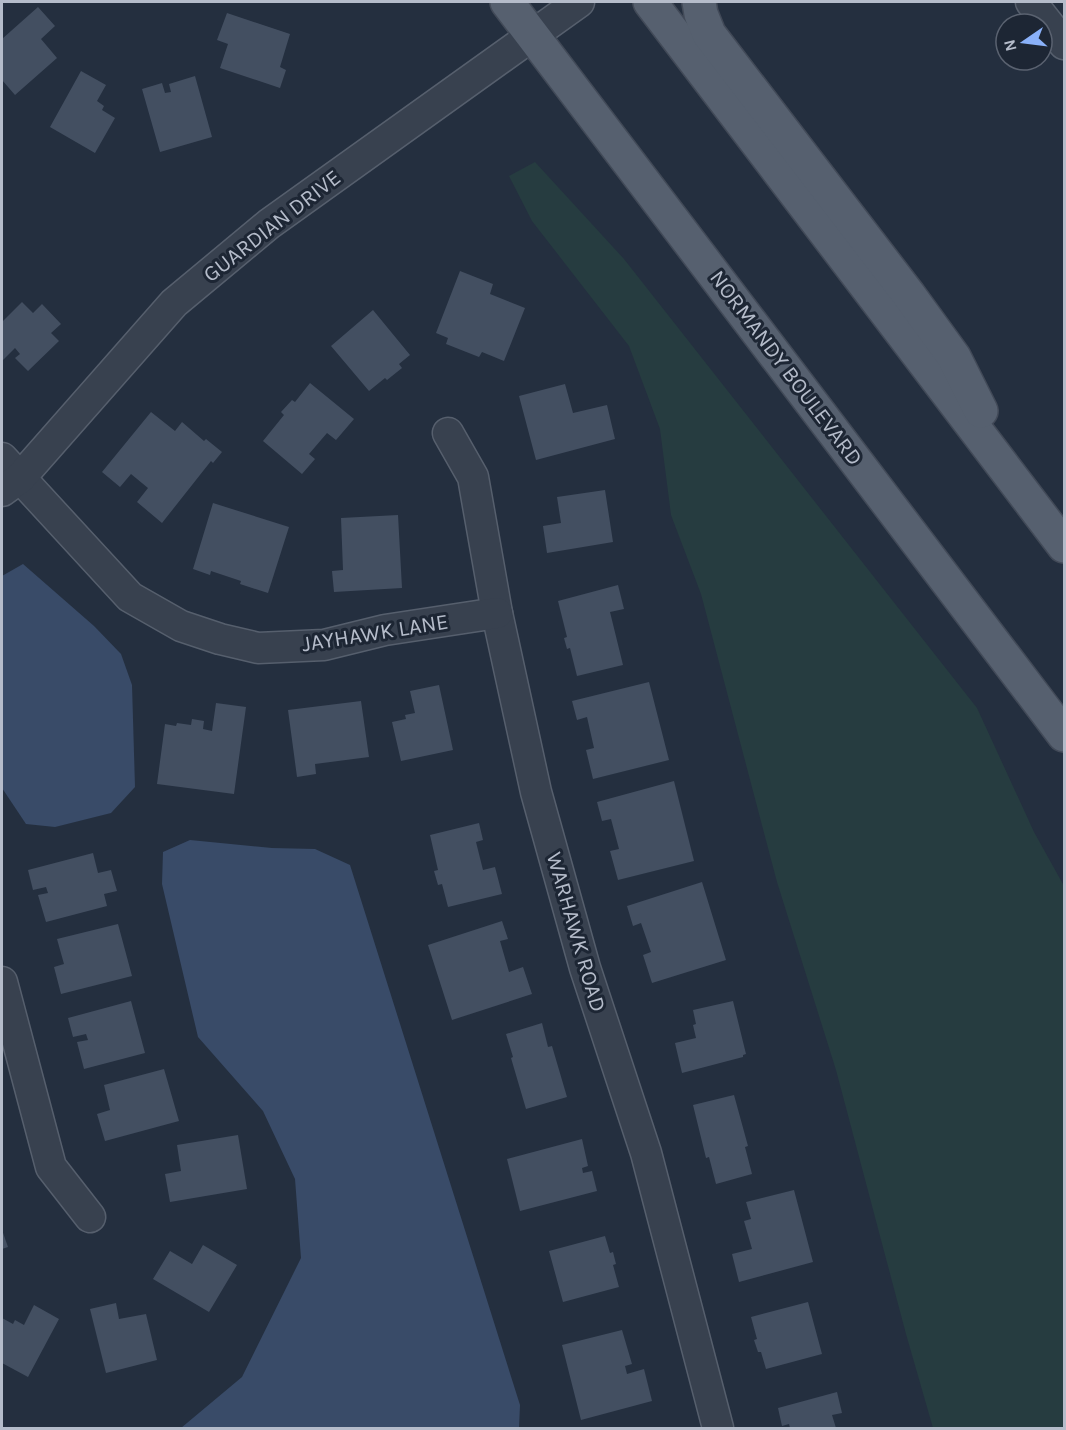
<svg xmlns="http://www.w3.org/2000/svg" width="1066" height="1430" font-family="Karla,sans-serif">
	<rect width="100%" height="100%" fill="#242f3f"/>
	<!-- green -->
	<path fill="#263c40" d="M535 162 624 259 977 708 1034 832 1064 886V1428H933L906 1334 836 1070 777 882 701 594 671 515 660 429 629 346 532 221 509 176Z"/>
	<!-- water -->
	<g fill="#394b68">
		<path d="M23 564 94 626 121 654 132 685 135 787 111 813 55 827 26 824 2 788V576Z"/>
		<path d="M190 840 272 848 315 849 350 865 520 1405 519 1428H181L242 1377 301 1258 295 1179 263 1111 198 1037 162 884 163 852Z"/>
	</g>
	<!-- building -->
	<g fill="#434f61">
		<path d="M38 7 55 26 41 39 57 58 15 95 2 80V39Z"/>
		<path d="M227 13 290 34 280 67 286 70 280 88 220 68 228 44 217 40Z"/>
		<path d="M81 71 106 85 97 101 104 106 102 110 115 118 95 153 50 127Z"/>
		<path d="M195 76 212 137 160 152 142 89 162 83 165 93 171 92 169 84Z"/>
		<path d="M460 271 493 284 490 294 525 308 504 361 482 352 479 357 446 344 448 338 436 333Z"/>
		<path d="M22 302 33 313 42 304 61 324 51 333 59 341 28 371 15 358 20 354 15 348 2 361V322Z"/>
		<path d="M373 310 410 355 399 364 402 368 387 380 385 378 369 391 331 346Z"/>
		<path d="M310 383 354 419 336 440 327 433 309 454 315 459 302 474 263 441 284 415 281 412 292 400 295 402Z"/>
		<path d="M565 384 573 413 607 405 615 439 536 460 519 396Z"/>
		<path d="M151 412 175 431 182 422 204 441 206 439 222 452 213 463 211 461 162 523 137 502 148 488 131 474 120 487 102 472Z"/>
		<path d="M605 490 613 542 547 553 543 526 561 523 557 497Z"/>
		<path d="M213 503 289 527 268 593 240 584 241 581 211 571 210 575 193 569Z"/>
		<path d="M398 515 402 588 334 592 332 571 343 570 341 518Z"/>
		<path d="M618 585 624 609 610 612 623 665 577 676 570 648 567 649 564 638 567 637 558 601Z"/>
		<path d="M649 682 669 760 593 779 586 750 594 748 587 717 577 720 572 701Z"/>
		<path d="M439 685 453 750 401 761 392 722 406 719 405 715 415 713 410 691Z"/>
		<path d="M361 701 369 757 315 764 316 774 297 777 288 710Z"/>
		<path d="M216 703 246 707 234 794 157 784 165 724 176 726 177 723 191 725 192 719 204 721 203 729 212 731Z"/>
		<path d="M674 781 694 861 618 880 610 851 619 849 611 819 602 821 597 802Z"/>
		<path d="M479 823 483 840 476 842 483 870 495 867 502 894 448 907 442 884 438 885 434 871 438 870 430 835Z"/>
		<path d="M93 853 98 873 111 870 117 891 104 894 107 906 46 922 38 895 48 893 46 887 33 890 28 870Z"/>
		<path d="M702 882 726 960 652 983 643 955 651 952 641 923 633 926 627 906Z"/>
		<path d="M502 921 508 939 500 941 509 972 523 967 532 994 452 1020 428 945Z"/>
		<path d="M118 924 132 976 61 994 54 967 64 964 57 939Z"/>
		<path d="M131 1001 145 1053 84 1069 77 1042 88 1040 86 1034 73 1037 68 1018Z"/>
		<path d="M733 1001 746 1054 743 1055V1057L682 1073 675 1043 696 1038 693 1025 696 1024 693 1010Z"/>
		<path d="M542 1023 548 1047 552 1046 567 1097 526 1109 511 1058 513 1057 506 1034Z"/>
		<path d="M164 1069 179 1121 105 1141 97 1114 110 1110 104 1085Z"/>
		<path d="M734 1095 748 1146 745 1147 752 1174 716 1184 709 1157 706 1158 693 1105Z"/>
		<path d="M238 1135 247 1189 170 1202 165 1174 181 1171 177 1145Z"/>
		<path d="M582 1139 588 1166 582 1168 583 1173 592 1171 597 1191 520 1211 507 1159Z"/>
		<path d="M794 1190 813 1262 739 1282 732 1254 752 1249 744 1221 751 1219 746 1202Z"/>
		<path d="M2 1230 8 1247 2 1249Z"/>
		<path d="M605 1236 610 1253 613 1252 616 1264 613 1265 619 1287 563 1302 549 1251Z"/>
		<path d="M203 1245 237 1265 209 1312 153 1279 170 1251 192 1264Z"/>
		<path d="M808 1302 822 1354 766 1369 761 1352H758L754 1340 757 1339 751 1317Z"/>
		<path d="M116 1303 119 1319 146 1314 157 1360 106 1373 90 1309Z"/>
		<path d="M34 1305 59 1319 28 1377 2 1363V1318L13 1324 15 1320 24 1325Z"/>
		<path d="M622 1330 632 1364 625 1366 627 1374 644 1369 652 1401 581 1420 562 1345Z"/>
		<path d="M837 1392 842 1413 832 1415 836 1428H790L789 1424 782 1426 778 1408Z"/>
	</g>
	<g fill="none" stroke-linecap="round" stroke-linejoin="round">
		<defs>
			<g id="minor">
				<path d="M1031 2 1064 44"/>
				<path d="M448 433 473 477 497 613 536 792 585 968 646 1153 718 1428"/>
				<path d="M2 458 130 597 181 626 220 639 258 648 324 645 385 630 497 613"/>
				<path d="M2 491 20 478 174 303 269 224 579 2"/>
				<path d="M2 982 51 1167 90 1217"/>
			</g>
			<g id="major">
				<path d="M507 2 1064 735"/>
				<path d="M650 2 1064 546"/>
				<path d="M699 2 701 14 709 34 909 295 954 357 981 411"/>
			</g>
		</defs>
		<!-- minor casing -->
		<use href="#minor" stroke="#565f6d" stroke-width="33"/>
		<!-- major casing -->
		<use href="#major" stroke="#424a58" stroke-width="36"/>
		<!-- minor -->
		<use href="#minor" stroke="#38414f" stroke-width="30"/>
		<!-- major -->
		<use href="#major" stroke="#56606f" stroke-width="33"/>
	</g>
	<g text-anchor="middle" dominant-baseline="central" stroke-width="6" stroke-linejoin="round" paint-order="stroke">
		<!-- street labels -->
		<g font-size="22" fill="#b5bcca" stroke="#1d2634">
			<text transform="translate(272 226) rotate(-38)">GUARDIAN DRIVE</text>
			<text transform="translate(786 368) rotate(53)">NORMANDY BOULEVARD</text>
			<text transform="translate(375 633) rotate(-9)">JAYHAWK LANE</text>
			<text transform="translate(576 932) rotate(74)">WARHAWK ROAD</text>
		</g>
	</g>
	<!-- border -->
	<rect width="1066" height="1430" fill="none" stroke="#b5bcca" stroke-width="6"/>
	<!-- north arrow -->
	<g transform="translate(1024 42) rotate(256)"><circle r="28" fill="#1d2634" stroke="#5a6270" stroke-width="1.5"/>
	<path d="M0-4.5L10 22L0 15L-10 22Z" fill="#8ab1f9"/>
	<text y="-9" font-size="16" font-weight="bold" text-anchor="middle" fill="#b5bcca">N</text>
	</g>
</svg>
